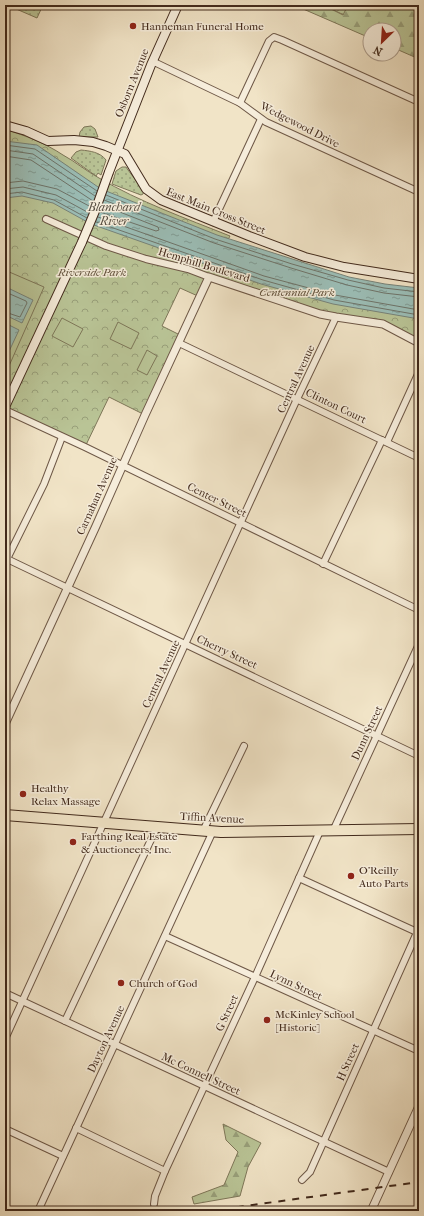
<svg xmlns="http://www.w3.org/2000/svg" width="424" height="1216" font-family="'IM FELL French Canon',serif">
	<defs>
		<pattern id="grass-dots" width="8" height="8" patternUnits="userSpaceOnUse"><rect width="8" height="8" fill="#b9c496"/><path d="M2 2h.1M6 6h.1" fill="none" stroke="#989f7a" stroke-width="1.8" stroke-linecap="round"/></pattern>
		<pattern id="forest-firs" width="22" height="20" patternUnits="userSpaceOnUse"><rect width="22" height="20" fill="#b9c496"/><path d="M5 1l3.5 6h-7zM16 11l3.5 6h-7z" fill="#989f7a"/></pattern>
		<pattern id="park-crowns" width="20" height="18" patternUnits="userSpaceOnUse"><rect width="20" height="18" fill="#b9c496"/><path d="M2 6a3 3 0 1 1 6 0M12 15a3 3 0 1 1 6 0" fill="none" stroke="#989f7a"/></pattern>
		<pattern id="water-ripples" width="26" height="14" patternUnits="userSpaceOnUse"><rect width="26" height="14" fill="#9bbeb7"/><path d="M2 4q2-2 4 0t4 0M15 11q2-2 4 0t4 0" fill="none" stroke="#809b94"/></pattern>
	</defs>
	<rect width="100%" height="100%" fill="#f1e4c7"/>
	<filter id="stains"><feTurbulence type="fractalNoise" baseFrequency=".005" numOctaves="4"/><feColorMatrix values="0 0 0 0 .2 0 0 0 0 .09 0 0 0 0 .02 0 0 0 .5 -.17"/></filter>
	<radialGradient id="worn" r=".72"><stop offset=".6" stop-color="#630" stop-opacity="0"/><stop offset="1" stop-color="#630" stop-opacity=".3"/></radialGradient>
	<!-- grass -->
	<g fill="url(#grass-dots)" stroke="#7e7759">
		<path d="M7 5H43L37 18Z"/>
		<path d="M323 5H348L344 15Z"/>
		<path d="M91 126 95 129 98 137H79L80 132 84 127Z"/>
		<path d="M81 150C90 151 100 152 106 160L101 175 98 173 96 176 71 158 76 152Z"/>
		<path d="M122 167H126L128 170 144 191 143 194 141 195 112 184 116 171Z"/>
	</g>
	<!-- forest -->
	<g fill="url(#forest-firs)" stroke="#7e7759">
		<path d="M294 5H323L343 15 348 5H419V59L394 48V30H370V38Z"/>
		<path d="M223 1124 261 1143 248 1167 240 1196 194 1204 192 1197 224 1185 238 1152 226 1140Z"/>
	</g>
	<!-- park -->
	<path fill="url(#park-crowns)" stroke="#7e7759" d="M5 129C26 136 45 143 63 155 76 162 86 171 99 178 140 202 185 218 230 236L221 253 419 309V343L383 324 336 317 210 277 200 297 180 288 162 326 182 336 145 415 109 397 85 447 5 410Z"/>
	<!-- pitch -->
	<g fill="#b9c496" stroke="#7e7759">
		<path d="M7 271 44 287 5 375V272Z"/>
		<path d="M62 318 83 329 73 347 52 336Z"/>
		<path d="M118 322 139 333 131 349 110 339Z"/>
		<path d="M147 350 157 356 147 375 137 370Z"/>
	</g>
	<!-- water -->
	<g fill="url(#water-ripples)" stroke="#778379">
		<path d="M5 141 37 145 101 189 217 235 349 277 385 284 419 288V319L333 304 261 284 91 224 53 203 22 196 5 198Z"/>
		<path d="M8 288 33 300 22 323 5 315V295Z"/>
		<path d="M5 323 19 330 5 360Z"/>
	</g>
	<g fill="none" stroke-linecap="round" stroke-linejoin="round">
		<!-- shore -->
		<g stroke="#6e746a" stroke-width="1">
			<path d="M5 145 35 149 97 191"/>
			<path d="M5 150 33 154 95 196"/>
			<path d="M5 156 31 160 93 201"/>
			<path d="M5 183 23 181 57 189 91 207"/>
			<path d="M5 189 23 187 56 195 89 213"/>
			<path d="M5 194 22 192 54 200 87 218"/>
			<path d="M106 195 215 239 292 264 348 280 384 288 419 292"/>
			<path d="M104 200 214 243 291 268 347 285 384 293 419 297"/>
			<path d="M100 212 156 231 159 230 158 227 102 205"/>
			<path d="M98 217 264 276 335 295 419 310"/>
			<path d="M96 222 263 280 334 300 419 315"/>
			<path d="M5 295 10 294 26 301 27 303 20 317 5 312"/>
		</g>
		<defs>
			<g id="minor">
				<path d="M152 61 240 103 266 122 419 192"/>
				<path d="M240 103 269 41 274 37 282 40 419 102"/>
				<path d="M46 219 106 246 146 259 188 269 209 277"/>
				<path d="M213 222 261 119"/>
				<path d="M179 343 419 458"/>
				<path d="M5 410 85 447 419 610"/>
				<path d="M387 442 419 372"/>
				<path d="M5 558 419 756"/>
				<path d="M7 559 44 484 62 437"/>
				<path d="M323 564 382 440"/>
				<path d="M203 831 244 746"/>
				<path d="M333 831 419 644"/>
				<path d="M299 878 419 933"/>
				<path d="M165 936 419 1051"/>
				<path d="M5 993 389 1172"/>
				<path d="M65 1021 157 827"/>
				<path d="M5 1039 297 399 336 317"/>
				<path d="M76 1128 165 1171"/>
				<path d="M5 1129 63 1156"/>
				<path d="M302 1180 310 1172 419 928"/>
				<path d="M154 1204 155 1196 165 1171 255 977 320 831"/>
				<path d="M38 1211 213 831"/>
			</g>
			<g id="tertiary">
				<path d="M5 724 96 526 145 415 209 277 320 314 336 317 383 324 419 343"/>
				<path d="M371 1211 419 1106"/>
			</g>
			<g id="secondary">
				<path d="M5 125 26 131 48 141 74 140 93 142 106 146 125 154 146 189 161 200 249 236 305 257 344 267 419 279"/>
				<path d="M109 172 151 65 178 5"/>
				<path d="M5 407 82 242"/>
			</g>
			<path id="trunk" d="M5 815 221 832 419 829"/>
		</defs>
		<!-- minor casing -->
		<use href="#minor" stroke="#6e5847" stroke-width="8"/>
		<!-- tertiary casing -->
		<use href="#tertiary" stroke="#6e5847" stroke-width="9"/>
		<!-- secondary casing -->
		<use href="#secondary" stroke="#422a1c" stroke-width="10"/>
		<!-- trunk casing -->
		<use href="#trunk" stroke="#422a1c" stroke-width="12"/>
		<!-- minor -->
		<use href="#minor" stroke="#f6eddb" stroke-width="6"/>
		<!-- tertiary -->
		<use href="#tertiary" stroke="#f6eddb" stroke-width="7"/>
		<!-- secondary -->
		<use href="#secondary" stroke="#f6eddb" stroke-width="8"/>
		<!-- trunk -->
		<use href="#trunk" stroke="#f1e4c7" stroke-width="10"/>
		<!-- rail -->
		<path stroke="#422a1c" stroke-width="2" stroke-dasharray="7 7" stroke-linecap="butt" d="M209 1211 419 1182"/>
		<defs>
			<path id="secondary-bridge" d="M82 242 95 211 109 172"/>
		</defs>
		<!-- secondary-bridge casing -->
		<use href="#secondary-bridge" stroke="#422a1c" stroke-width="10" stroke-linecap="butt"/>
		<!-- secondary-bridge -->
		<use href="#secondary-bridge" stroke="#f6eddb" stroke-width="8"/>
	</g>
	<!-- markers -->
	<g fill="#8f2418" stroke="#f6eddb" stroke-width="1.5">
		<circle cx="133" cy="26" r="4"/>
		<circle cx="23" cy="794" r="4"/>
		<circle cx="73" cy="842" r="4"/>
		<circle cx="351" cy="876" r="4"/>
		<circle cx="121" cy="983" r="4"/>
		<circle cx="267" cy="1020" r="4"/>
	</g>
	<g text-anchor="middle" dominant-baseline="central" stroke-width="3" stroke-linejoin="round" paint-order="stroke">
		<!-- poi labels -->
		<g font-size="11" fill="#422a1c" stroke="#f6eddb" text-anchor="start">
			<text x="141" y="26">Hanneman Funeral Home</text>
			<text x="31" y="788">Healthy<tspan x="31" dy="13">Relax Massage</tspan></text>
			<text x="81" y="836">Farthing Real Estate<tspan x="81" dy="13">&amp; Auctioneers, Inc.</tspan></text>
			<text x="359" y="870">O'Reilly<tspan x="359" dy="13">Auto Parts</tspan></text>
			<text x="129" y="983">Church of God</text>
			<text x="275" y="1014">McKinley School<tspan x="275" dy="13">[Historic]</tspan></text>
		</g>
		<!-- street labels -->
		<g font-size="11" fill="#422a1c" stroke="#f6eddb">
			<text transform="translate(132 83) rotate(-68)">Osborn Avenue</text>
			<text transform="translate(300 125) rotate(27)">Wedgewood Drive</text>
			<text transform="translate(216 211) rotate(22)">East Main Cross Street</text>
			<text transform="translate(204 265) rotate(17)">Hemphill Boulevard</text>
			<text transform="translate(296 379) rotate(-65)">Central Avenue</text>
			<text transform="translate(336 406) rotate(26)">Clinton Court</text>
			<text transform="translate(97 496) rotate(-66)">Carnahan Avenue</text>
			<text transform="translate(217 500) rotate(26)">Center Street</text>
			<text transform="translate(227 652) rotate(25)">Cherry Street</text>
			<text transform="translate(161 674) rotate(-65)">Central Avenue</text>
			<text transform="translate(367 733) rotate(-65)">Dunn Street</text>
			<text transform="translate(212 818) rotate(3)">Tiffin Avenue</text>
			<text transform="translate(296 985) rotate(25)">Lynn Street</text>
			<text transform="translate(227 1013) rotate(-65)">G Street</text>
			<text transform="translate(106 1039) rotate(-65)">Dayton Avenue</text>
			<text transform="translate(348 1062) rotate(-66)">H Street</text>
			<text transform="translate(201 1074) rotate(25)">Mc Connell Street</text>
		</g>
		<!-- park labels -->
		<g font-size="11" font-style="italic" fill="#60503a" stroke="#f6eddb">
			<text x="92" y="272">Riverside Park</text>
			<text x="297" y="292">Centennial Park</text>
		</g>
		<!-- water labels -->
		<g font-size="12" font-style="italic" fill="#584f43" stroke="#f6eddb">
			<text x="114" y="207">Blanchard<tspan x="114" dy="14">River</tspan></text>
		</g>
	</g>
	<!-- margin -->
	<rect width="424" height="1216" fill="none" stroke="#f1e4c7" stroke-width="20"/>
	<rect x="6" y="6" width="412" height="1204" fill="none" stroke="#422a1c" stroke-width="2"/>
	<rect x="10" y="10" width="404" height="1196" fill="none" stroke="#422a1c"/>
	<!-- north arrow -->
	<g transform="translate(382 42) rotate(205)"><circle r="19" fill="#f6eddb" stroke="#ae9f8f"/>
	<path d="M0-3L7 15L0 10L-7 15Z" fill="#8f2418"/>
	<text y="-6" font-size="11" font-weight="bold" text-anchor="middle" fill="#422a1c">N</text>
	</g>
	<rect width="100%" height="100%" filter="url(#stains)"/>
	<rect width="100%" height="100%" fill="url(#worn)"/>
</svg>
